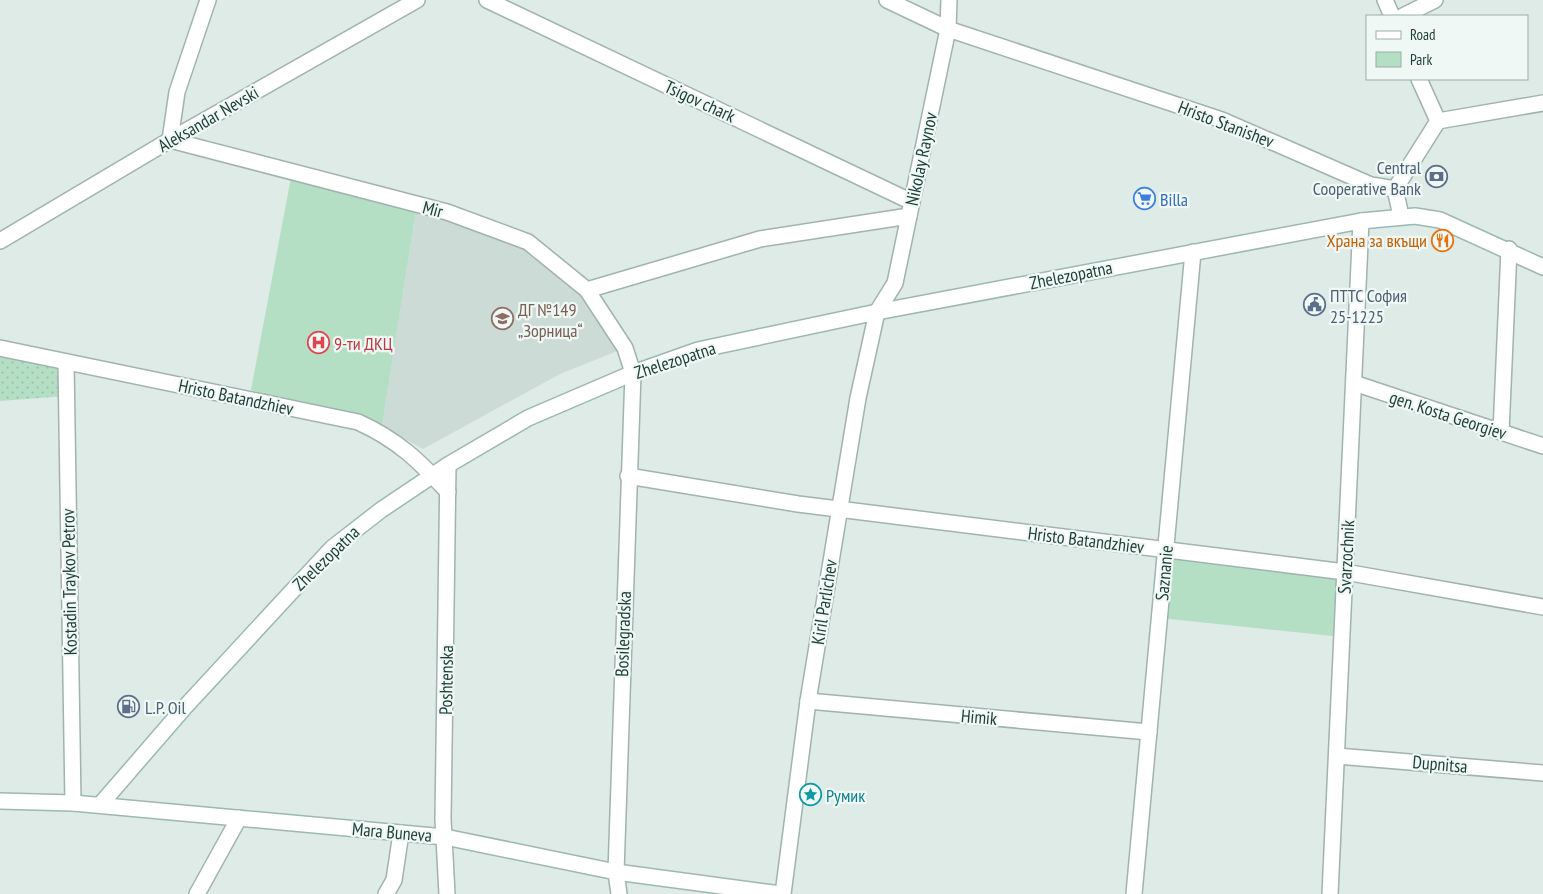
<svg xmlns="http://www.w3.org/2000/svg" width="1543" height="894" font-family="'PT Sans Narrow',sans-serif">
	<defs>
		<pattern id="grass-dots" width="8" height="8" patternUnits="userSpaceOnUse" patternTransform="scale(1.25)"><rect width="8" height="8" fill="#b5dfc5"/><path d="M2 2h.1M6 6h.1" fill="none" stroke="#9bc0aa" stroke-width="1.8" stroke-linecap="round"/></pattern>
	</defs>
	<rect width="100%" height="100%" fill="#deebe7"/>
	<!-- built -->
	<path fill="#ccdbd6" d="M417 204 528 242 587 290 625 348 560 374 423 449 382 426Z"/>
	<!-- grass -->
	<path fill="url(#grass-dots)" d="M0 348 66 362V396L0 401Z"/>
	<!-- green -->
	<g fill="#b5dfc5">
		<path d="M292 172 417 204 382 426 358 422 251 390Z"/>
		<path d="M1166 550 1345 572 1342 637 1160 618Z"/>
	</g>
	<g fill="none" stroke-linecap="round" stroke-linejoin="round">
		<defs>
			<g id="street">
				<path d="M208 0 177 92 170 140 447 212 528 242 587 290 625 348 633 373 616 872 619 894"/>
				<path d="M487 0 912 202"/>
				<path d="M887 0 948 29 1222 120 1371 185 1395 189 1401 216"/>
				<path d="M1385 0 1392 16"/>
				<path d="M1403 16 1435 0"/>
				<path d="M1419 79 1438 121"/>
				<path d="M1395 189 1438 121 1543 103"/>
				<path d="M0 241 170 140 417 0"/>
				<path d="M587 290 760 239 909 216"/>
				<path d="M0 348 358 422C398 440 419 461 448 492"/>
				<path d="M66 362 73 803"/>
				<path d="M1354 383 1543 446"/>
				<path d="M1501 432 1509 249"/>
				<path d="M628 476 798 504 1345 572 1543 607"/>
				<path d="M808 701 1149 732"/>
				<path d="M1337 756 1543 773"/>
				<path d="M197 894 239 818"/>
				<path d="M386 894 394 880 401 833"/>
				<path d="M447 894 443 819 448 465"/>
				<path d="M783 894 808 701 858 398 877 312 895 283 948 29 949 0"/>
				<path d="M1134 894 1193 252"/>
				<path d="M1330 894 1361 221"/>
			</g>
			<g id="secondary">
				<path d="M0 801 73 803 445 837 616 872 781 894"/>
				<path d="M100 805 184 708 332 548 381 510 448 465 528 418 633 373 698 350 877 312 1361 221 1415 216 1440 220 1543 267"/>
			</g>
		</defs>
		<!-- street casing -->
		<use href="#street" stroke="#a1b3af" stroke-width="18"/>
		<!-- secondary casing -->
		<use href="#secondary" stroke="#9cb8b1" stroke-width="18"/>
		<!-- street -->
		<use href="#street" stroke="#fff" stroke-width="15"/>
		<!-- secondary -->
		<use href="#secondary" stroke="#fff" stroke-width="15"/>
	</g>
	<!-- icons -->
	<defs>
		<symbol id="bank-ring" viewBox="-11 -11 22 22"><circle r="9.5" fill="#eff8f4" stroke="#5c6f8a" stroke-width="1.5"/><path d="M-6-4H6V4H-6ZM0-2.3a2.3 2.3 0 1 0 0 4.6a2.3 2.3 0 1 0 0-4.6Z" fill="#5c6f8a"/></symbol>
		<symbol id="supermarket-ring" viewBox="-11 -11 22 22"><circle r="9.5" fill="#eff8f4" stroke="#3f7fe0" stroke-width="1.5"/><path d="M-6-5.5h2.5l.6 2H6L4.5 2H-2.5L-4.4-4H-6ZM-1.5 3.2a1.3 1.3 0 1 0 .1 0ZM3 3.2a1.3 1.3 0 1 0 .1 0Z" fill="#3f7fe0"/></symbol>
		<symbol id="restaurant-ring" viewBox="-11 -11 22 22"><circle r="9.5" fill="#eff8f4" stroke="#e8710a" stroke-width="1.5"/><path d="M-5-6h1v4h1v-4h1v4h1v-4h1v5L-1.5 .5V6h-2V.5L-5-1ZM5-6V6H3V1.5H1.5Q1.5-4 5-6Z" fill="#e8710a"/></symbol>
		<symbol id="civic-ring" viewBox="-11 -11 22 22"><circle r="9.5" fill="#eff8f4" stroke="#5c6f8a" stroke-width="1.5"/><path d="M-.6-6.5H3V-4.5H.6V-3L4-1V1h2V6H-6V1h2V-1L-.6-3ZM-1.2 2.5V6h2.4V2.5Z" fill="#5c6f8a"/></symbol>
		<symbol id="school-ring" viewBox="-11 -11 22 22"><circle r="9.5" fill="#eff8f4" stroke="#8d6e63" stroke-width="1.5"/><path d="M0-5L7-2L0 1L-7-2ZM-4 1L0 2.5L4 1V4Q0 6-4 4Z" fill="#8d6e63"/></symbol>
		<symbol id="hospital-ring" viewBox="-11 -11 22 22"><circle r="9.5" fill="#eff8f4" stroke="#e0444e" stroke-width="1.5"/><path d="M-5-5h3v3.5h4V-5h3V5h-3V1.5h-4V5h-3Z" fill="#e0444e"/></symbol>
		<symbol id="fuel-ring" viewBox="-11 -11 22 22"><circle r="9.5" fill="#eff8f4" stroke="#5c6f8a" stroke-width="1.5"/><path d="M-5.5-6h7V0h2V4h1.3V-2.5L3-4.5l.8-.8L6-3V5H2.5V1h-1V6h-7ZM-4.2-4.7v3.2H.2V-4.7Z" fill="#5c6f8a"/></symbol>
		<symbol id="sight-ring" viewBox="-11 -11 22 22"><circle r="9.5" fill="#eff8f4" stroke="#0f9aa8" stroke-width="1.5"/><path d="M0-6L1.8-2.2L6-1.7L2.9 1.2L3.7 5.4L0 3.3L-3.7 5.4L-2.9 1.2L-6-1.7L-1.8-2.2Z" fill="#0f9aa8"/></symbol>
	</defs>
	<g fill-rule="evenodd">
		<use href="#bank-ring" x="1424" y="164" width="25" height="25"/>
		<use href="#supermarket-ring" x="1132" y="186" width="25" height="25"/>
		<use href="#restaurant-ring" x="1430" y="228" width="25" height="25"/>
		<use href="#civic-ring" x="1302" y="292" width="25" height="25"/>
		<use href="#school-ring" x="490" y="306" width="25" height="25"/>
		<use href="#hospital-ring" x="306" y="330" width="25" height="25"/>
		<use href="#fuel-ring" x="116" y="694" width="25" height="25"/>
		<use href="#sight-ring" x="798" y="782" width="25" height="25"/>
	</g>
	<g text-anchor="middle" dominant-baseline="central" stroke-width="4.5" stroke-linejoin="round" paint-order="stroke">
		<!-- street labels -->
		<g font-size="18" fill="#1e3c38" stroke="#eff8f4">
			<text transform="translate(700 101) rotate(25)">Tsigov chark</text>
			<text transform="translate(208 119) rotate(-30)">Aleksandar Nevski</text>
			<text transform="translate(1226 124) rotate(21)">Hristo Stanishev</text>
			<text transform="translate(921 159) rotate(-78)">Nikolay Raynov</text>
			<text transform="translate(433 209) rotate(15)">Mir</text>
			<text transform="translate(1071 275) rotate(-11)">Zhelezopatna</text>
			<text transform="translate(675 360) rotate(-18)">Zhelezopatna</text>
			<text transform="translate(236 397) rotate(12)">Hristo Batandzhiev</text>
			<text transform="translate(1448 415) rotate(18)">gen. Kosta Georgiev</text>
			<text transform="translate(1086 540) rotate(7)">Hristo Batandzhiev</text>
			<text transform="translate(1346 557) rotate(-87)">Svarzochnik</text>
			<text transform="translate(326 558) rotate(-44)">Zhelezopatna</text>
			<text transform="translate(1164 573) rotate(-85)">Saznanie</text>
			<text transform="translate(69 582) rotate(-91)">Kostadin Traykov Petrov</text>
			<text transform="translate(824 602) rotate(-81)">Kiril Parlichev</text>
			<text transform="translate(623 634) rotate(-88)">Bosilegradska</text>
			<text transform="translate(446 680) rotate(-89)">Poshtenska</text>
			<text transform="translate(979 717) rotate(5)">Himik</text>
			<text transform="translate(1440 764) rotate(5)">Dupnitsa</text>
			<text transform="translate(392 832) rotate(5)">Mara Buneva</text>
		</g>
		<!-- service labels -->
		<g font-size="18" fill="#4e5e75" stroke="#eff8f4" text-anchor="start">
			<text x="1421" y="167" text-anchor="end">Central<tspan x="1421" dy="21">Cooperative Bank</tspan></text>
			<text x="1330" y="295">ПТТС София<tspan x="1330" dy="21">25-1225</tspan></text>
			<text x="145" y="707">L.P. Oil</text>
		</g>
		<!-- shop labels -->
		<g font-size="18" fill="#366cbe" stroke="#eff8f4" text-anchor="start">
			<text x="1160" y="199">Billa</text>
		</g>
		<!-- food labels -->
		<g font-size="18" fill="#c56008" stroke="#eff8f4" text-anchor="end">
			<text x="1427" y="240">Храна за вкъщи</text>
		</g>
		<!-- education labels -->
		<g font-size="18" fill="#785e54" stroke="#eff8f4" text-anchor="start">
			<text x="518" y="309">ДГ №149<tspan x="518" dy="21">„Зорница“</tspan></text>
		</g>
		<!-- health labels -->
		<g font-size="18" fill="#be3a42" stroke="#eff8f4" text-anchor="start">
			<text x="334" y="343">9-ти ДКЦ</text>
		</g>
		<!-- culture labels -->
		<g font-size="18" fill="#0d838f" stroke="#eff8f4" text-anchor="start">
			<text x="826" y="795">Румик</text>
		</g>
	</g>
	<!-- legend -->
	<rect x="1366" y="15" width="162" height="65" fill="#eff8f4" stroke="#9bada9"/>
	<rect x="1376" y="31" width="25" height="8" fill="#ffffff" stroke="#9bada9"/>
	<text x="1410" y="40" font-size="15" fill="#1e3c38">Road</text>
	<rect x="1376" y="52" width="25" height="15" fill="#b5dfc5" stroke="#9bada9"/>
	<text x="1410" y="65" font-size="15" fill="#1e3c38">Park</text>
</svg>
